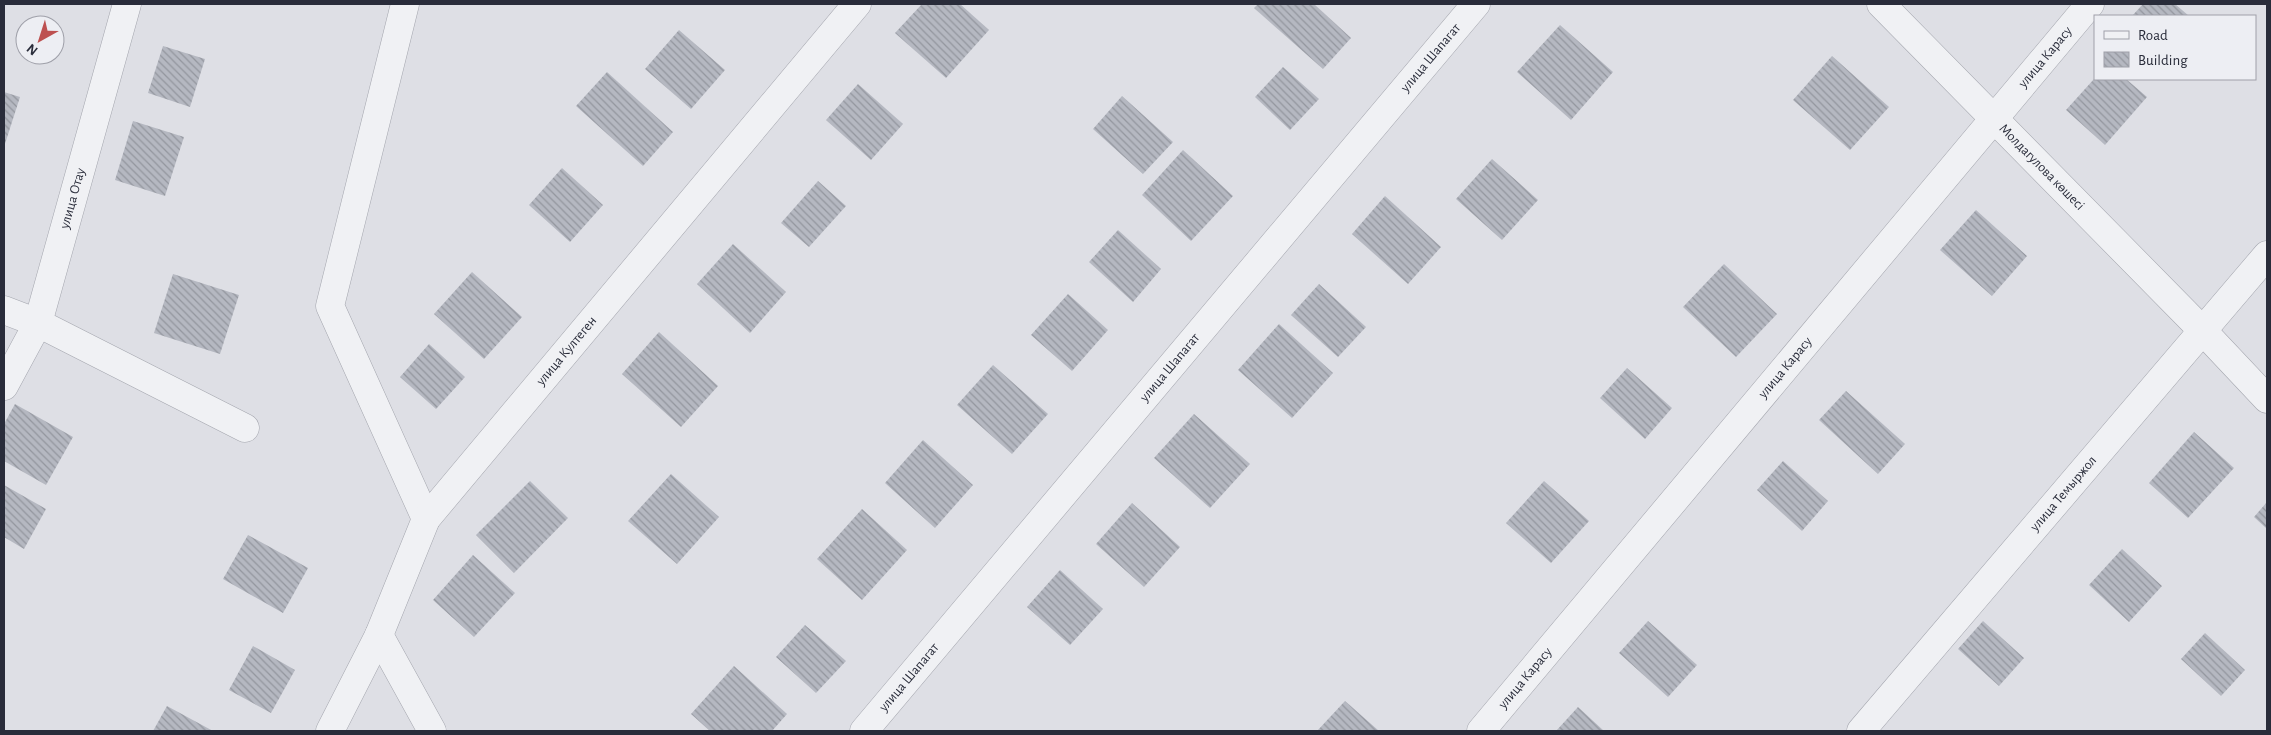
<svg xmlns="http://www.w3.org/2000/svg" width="2271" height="735" font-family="'Alegreya Sans',sans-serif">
	<defs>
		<pattern id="building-back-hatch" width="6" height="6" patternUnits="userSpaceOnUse" patternTransform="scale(1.25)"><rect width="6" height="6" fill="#b5b8c1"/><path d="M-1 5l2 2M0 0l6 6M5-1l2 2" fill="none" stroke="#93969e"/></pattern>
	</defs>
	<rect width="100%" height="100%" fill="#dedfe5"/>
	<!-- building -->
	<g fill="url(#building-back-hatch)">
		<path d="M922 4H960L989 30 946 78 895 33Z"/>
		<path d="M1258 4H1314L1351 38 1323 69 1254 8Z"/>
		<path d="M2143 4H2175L2189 16H2132Z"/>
		<path d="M1560 25 1613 72 1571 120 1517 72Z"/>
		<path d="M679 30 725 70 691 109 645 69Z"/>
		<path d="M163 46 205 59 190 107 148 93Z"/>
		<path d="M1832 56 1889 107 1850 150 1793 100Z"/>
		<path d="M1283 67 1319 99 1290 130 1255 97Z"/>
		<path d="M607 72 673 132 643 166 576 106Z"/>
		<path d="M2094 79H2126L2147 97 2105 145 2066 110Z"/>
		<path d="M858 84 903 124 871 160 826 120Z"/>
		<path d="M4 92 20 97 4 147Z"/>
		<path d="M1122 96 1173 142 1143 174 1093 129Z"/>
		<path d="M133 121 184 137 165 196 115 180Z"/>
		<path d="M1183 150 1233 196 1191 241 1142 195Z"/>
		<path d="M1492 159 1538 200 1502 240 1456 199Z"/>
		<path d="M562 168 603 205 570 242 529 205Z"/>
		<path d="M818 181 846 206 809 247 781 223Z"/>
		<path d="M1385 196 1441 247 1408 284 1352 234Z"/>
		<path d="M1976 210 2027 256 1992 296 1940 250Z"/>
		<path d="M1118 230 1161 269 1133 302 1089 262Z"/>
		<path d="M733 244 786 292 750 333 697 284Z"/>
		<path d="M1724 264 1777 314 1736 357 1683 307Z"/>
		<path d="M472 272 522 317 484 359 434 314Z"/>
		<path d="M173 274 239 295 220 354 154 333Z"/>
		<path d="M1319 284 1366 327 1338 357 1291 315Z"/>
		<path d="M1068 294 1108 330 1072 371 1031 335Z"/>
		<path d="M1279 324 1333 373 1292 418 1238 370Z"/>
		<path d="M659 332 718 386 681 427 622 374Z"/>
		<path d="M429 344 465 377 436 409 400 377Z"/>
		<path d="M993 365 1048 414 1012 454 957 405Z"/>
		<path d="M1627 368 1672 408 1645 439 1600 398Z"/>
		<path d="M1846 391 1905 444 1878 474 1819 420Z"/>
		<path d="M15 404 73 437 46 485 4 461V424Z"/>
		<path d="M1194 414 1250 464 1210 508 1154 458Z"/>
		<path d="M2194 432 2234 468 2188 518 2149 483Z"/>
		<path d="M923 440 973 485 935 528 885 483Z"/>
		<path d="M1783 461 1828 501 1802 531 1757 490Z"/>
		<path d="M671 474 719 517 677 564 628 521Z"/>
		<path d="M530 481 568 518 514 573 476 535Z"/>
		<path d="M1544 481 1589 521 1551 563 1506 523Z"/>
		<path d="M4 485 46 509 24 549 4 537Z"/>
		<path d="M2267 502V529L2254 517Z"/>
		<path d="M1132 503 1180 547 1144 587 1096 544Z"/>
		<path d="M862 509 907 550 862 600 817 559Z"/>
		<path d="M248 535 308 568 283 613 223 579Z"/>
		<path d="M2122 549 2162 586 2129 622 2089 585Z"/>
		<path d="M473 555 515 593 474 637 433 600Z"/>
		<path d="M1060 570 1103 609 1070 645 1027 607Z"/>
		<path d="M1648 621 1697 665 1668 697 1619 653Z"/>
		<path d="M1983 621 2024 658 1999 686 1958 649Z"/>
		<path d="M805 625 846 661 816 693 776 657Z"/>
		<path d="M2205 633 2245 670 2221 696 2181 659Z"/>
		<path d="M253 646 295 670 271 713 229 690Z"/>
		<path d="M734 666 787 714 772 731H710L691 714Z"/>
		<path d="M1345 701 1379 731H1317Z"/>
		<path d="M167 706 213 731H153Z"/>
		<path d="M1578 707 1604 731H1556Z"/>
	</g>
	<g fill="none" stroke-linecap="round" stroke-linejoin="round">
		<defs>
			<g id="minor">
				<path d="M405 4 330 306 426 519"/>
				<path id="s1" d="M1881 4 2203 331 2267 399"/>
				<path d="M4 310 38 323 245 428"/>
				<path id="s2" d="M4 386 38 323 127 4"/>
				<path d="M379 635 432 731"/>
				<path id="s3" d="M330 731 379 635 426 519 857 4"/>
				<path id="s4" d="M864 731 1476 4"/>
				<path id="s5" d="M1481 731 2090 4"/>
				<path id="s6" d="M1861 731 2267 255"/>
			</g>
		</defs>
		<!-- minor casing -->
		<use href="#minor" stroke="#a4a6ae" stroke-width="29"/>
		<!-- minor -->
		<use href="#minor" stroke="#f0f1f4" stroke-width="28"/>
	</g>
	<g text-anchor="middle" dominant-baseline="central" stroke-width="5" stroke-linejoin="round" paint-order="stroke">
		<!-- street labels -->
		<g font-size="14" fill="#292c3a" stroke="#edeef3">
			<text stroke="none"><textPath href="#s5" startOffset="879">улица Карасу</textPath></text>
			<text stroke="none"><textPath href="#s4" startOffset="880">улица Шапагат</textPath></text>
			<text stroke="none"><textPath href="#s1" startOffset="229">Молдагулова көшесі</textPath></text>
			<text stroke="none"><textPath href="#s2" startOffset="201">улица Отау</textPath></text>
			<text stroke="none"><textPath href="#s3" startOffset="452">улица Култеген</textPath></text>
			<text stroke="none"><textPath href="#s5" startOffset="474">улица Карасу</textPath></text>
			<text stroke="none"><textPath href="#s4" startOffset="475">улица Шапагат</textPath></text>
			<text stroke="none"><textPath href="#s6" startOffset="312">улица Темыржол</textPath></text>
			<text stroke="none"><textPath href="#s4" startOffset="70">улица Шапагат</textPath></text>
			<text stroke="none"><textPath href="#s5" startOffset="69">улица Карасу</textPath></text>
		</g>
	</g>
	<!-- border -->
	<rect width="2271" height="735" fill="none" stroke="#292c3a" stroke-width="10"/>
	<!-- legend -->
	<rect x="2094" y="15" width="162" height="65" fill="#edeef3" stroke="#9fa0a9"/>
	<rect x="2104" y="31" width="25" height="8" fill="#f0f1f4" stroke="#9fa0a9"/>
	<text x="2138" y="40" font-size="15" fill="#292c3a">Road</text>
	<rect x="2104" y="52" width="25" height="15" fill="url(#building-back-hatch)" stroke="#9fa0a9"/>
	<text x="2138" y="65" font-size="15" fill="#292c3a">Building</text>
	<!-- north arrow -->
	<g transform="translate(40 40) rotate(219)"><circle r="24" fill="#edeef3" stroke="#9fa0a9"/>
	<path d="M0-4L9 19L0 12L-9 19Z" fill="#bd5050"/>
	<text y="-8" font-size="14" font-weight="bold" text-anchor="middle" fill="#292c3a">N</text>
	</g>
</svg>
